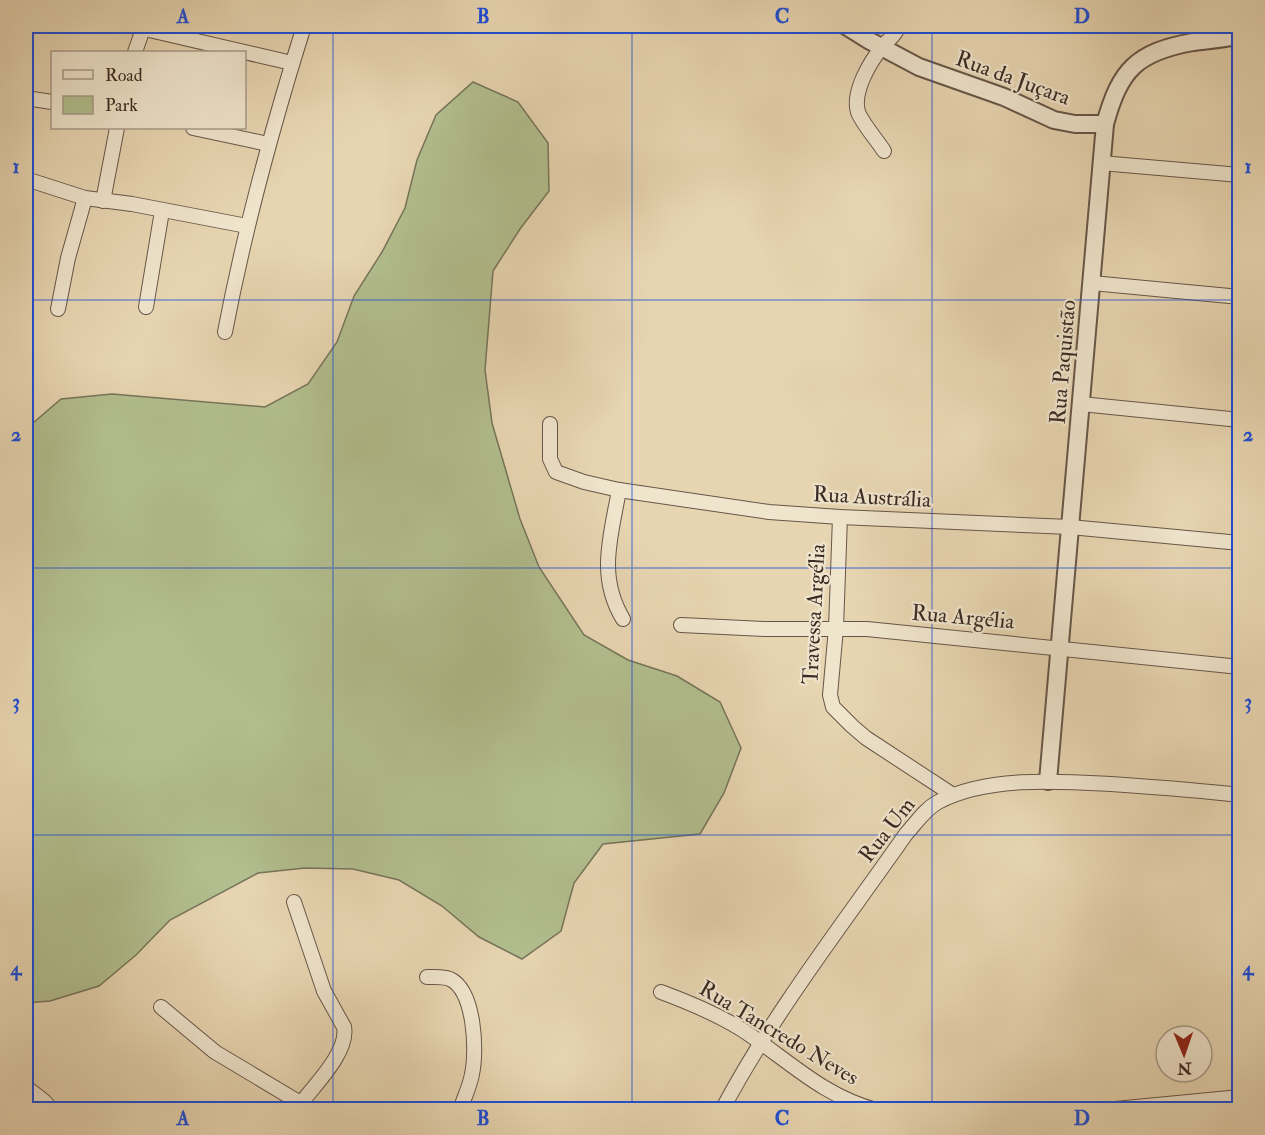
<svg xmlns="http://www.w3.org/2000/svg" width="1265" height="1135" font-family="'IM FELL Double Pica',serif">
	<rect width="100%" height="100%" fill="#e7d5b1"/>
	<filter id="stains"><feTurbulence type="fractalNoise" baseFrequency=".00333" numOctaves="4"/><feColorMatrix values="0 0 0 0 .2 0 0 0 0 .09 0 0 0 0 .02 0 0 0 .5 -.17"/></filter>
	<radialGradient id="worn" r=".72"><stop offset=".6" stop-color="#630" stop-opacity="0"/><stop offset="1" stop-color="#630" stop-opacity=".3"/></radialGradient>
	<!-- green -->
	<path fill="#b2be8e" stroke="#77745a" stroke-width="1.5" d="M473 82 518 102 548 143 549 191 520 229 493 271 485 370 492 423 520 519 539 567 584 635 628 660 677 676 720 702 741 748 724 793 700 834 603 844 574 883 561 931 522 959 479 937 442 906 399 880 353 869 305 868 258 873 170 920 136 955 99 986 50 1001 26 1003V429L61 399 112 394 265 407 308 384 337 342 354 296 382 252 405 208 417 160 436 115Z"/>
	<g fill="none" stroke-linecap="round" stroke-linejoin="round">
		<defs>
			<g id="minor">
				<path d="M132 26 292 63"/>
				<path d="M135 52 144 26"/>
				<path d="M26 98 52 102"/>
				<path d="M193 128 268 144"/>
				<path d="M884 151C877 140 862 123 858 112 852 92 870 62 882 47 889 39 895 36 899 26"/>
				<path d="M1101 163 1240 175"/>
				<path d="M26 179 85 198 132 204 247 226"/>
				<path d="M103 201 117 128"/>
				<path d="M1092 283 1240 297"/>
				<path d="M146 307 162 211"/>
				<path d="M58 309 68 258 85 198"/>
				<path d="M225 332C245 227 272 128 304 26"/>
				<path d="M1081 404 1240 420"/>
				<path d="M550 424V459L556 472 584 482 619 490 769 512 840 517 1070 527 1240 543"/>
				<path d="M619 490C611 536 597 576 623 619"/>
				<path d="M840 517 836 628 830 695 833 707 852 726 866 738 953 795"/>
				<path d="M681 625 765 629H867L1240 667"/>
				<path d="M294 902 324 991 344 1027C349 1051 315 1085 301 1103"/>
				<path d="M427 977C434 977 443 976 450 979 475 991 477 1051 472 1074 470 1086 464 1098 460 1110"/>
				<path d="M661 992C688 1002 715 1013 741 1029 786 1058 822 1096 876 1110"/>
				<path d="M161 1007 215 1052 312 1110"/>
				<path d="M26 1087 44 1101 52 1110"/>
				<path d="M722 1110C774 1012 843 924 906 834 916 823 925 809 938 802 986 776 1059 781 1111 784 1154 787 1197 790 1240 795"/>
				<path d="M1105 1110 1240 1097"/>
			</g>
			<g id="tertiary">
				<path d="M846 26 870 41 919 67 1004 97 1054 120 1075 124H1105"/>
				<path d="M1048 781 1105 124C1120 70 1136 52 1193 42 1208 40 1225 39 1240 35"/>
			</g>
		</defs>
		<!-- minor casing -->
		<use href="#minor" stroke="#675648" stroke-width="16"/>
		<!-- tertiary casing -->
		<use href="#tertiary" stroke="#675648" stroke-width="20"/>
		<!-- minor -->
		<use href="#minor" stroke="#efe4cc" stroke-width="14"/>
		<!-- tertiary -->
		<use href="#tertiary" stroke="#efe4cc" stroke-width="16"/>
	</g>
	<!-- grid -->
	<path fill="none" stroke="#1d4ed8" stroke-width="1.5" stroke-opacity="0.55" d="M333 26V1110M632 26V1110M932 26V1110M26 300H1240M26 568H1240M26 835H1240"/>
	<g text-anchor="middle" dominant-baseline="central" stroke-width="4.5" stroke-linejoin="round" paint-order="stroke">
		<!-- street labels -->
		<g font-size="22" fill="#3c2b25" stroke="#efe4cc">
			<text transform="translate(1013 78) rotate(20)">Rua da Juçara</text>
			<text transform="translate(1063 362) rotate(-85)">Rua Paquistão</text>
			<text transform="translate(872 497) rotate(3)">Rua Austrália</text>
			<text transform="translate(814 614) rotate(-87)">Travessa Argélia</text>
			<text transform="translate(963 617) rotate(5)">Rua Argélia</text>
			<text transform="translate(887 830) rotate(-52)">Rua Um</text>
			<text transform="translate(779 1033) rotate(31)">Rua Tancredo Neves</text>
		</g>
	</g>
	<!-- margin -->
	<rect width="1265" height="1135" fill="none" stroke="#e7d5b1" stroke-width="66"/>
	<!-- legend -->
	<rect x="51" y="51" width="195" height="78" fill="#efe4cc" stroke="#a79a89" stroke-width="1.5"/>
	<rect x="63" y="70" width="30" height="9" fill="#efe4cc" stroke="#a79a89" stroke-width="1.5"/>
	<text x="105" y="81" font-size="18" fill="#3c2b25">Road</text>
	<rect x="63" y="96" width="30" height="18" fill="#b2be8e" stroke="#a79a89" stroke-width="1.5"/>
	<text x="105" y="111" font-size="18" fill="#3c2b25">Park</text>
	<!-- north arrow -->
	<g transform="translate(1184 1054) rotate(178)"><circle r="28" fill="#efe4cc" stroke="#a79a89" stroke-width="1.5"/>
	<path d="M0-4.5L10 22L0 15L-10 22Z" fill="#8f2418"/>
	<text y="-9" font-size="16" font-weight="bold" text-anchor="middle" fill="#3c2b25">N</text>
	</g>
	<rect x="33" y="33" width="1199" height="1069" fill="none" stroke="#1d4ed8" stroke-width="2"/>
	<g font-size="20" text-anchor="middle" font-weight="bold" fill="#1d4ed8">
		<text x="183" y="23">A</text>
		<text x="483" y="23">B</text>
		<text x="782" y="23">C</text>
		<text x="1082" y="23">D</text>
		<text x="16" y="173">1</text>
		<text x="1248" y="173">1</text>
		<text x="16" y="441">2</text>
		<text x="1248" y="441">2</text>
		<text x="16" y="708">3</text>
		<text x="1248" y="708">3</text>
		<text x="16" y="975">4</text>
		<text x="1248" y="975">4</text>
		<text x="183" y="1125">A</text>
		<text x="483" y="1125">B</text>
		<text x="782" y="1125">C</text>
		<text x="1082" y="1125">D</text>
	</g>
	<rect width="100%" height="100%" filter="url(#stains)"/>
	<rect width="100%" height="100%" fill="url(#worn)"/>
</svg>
